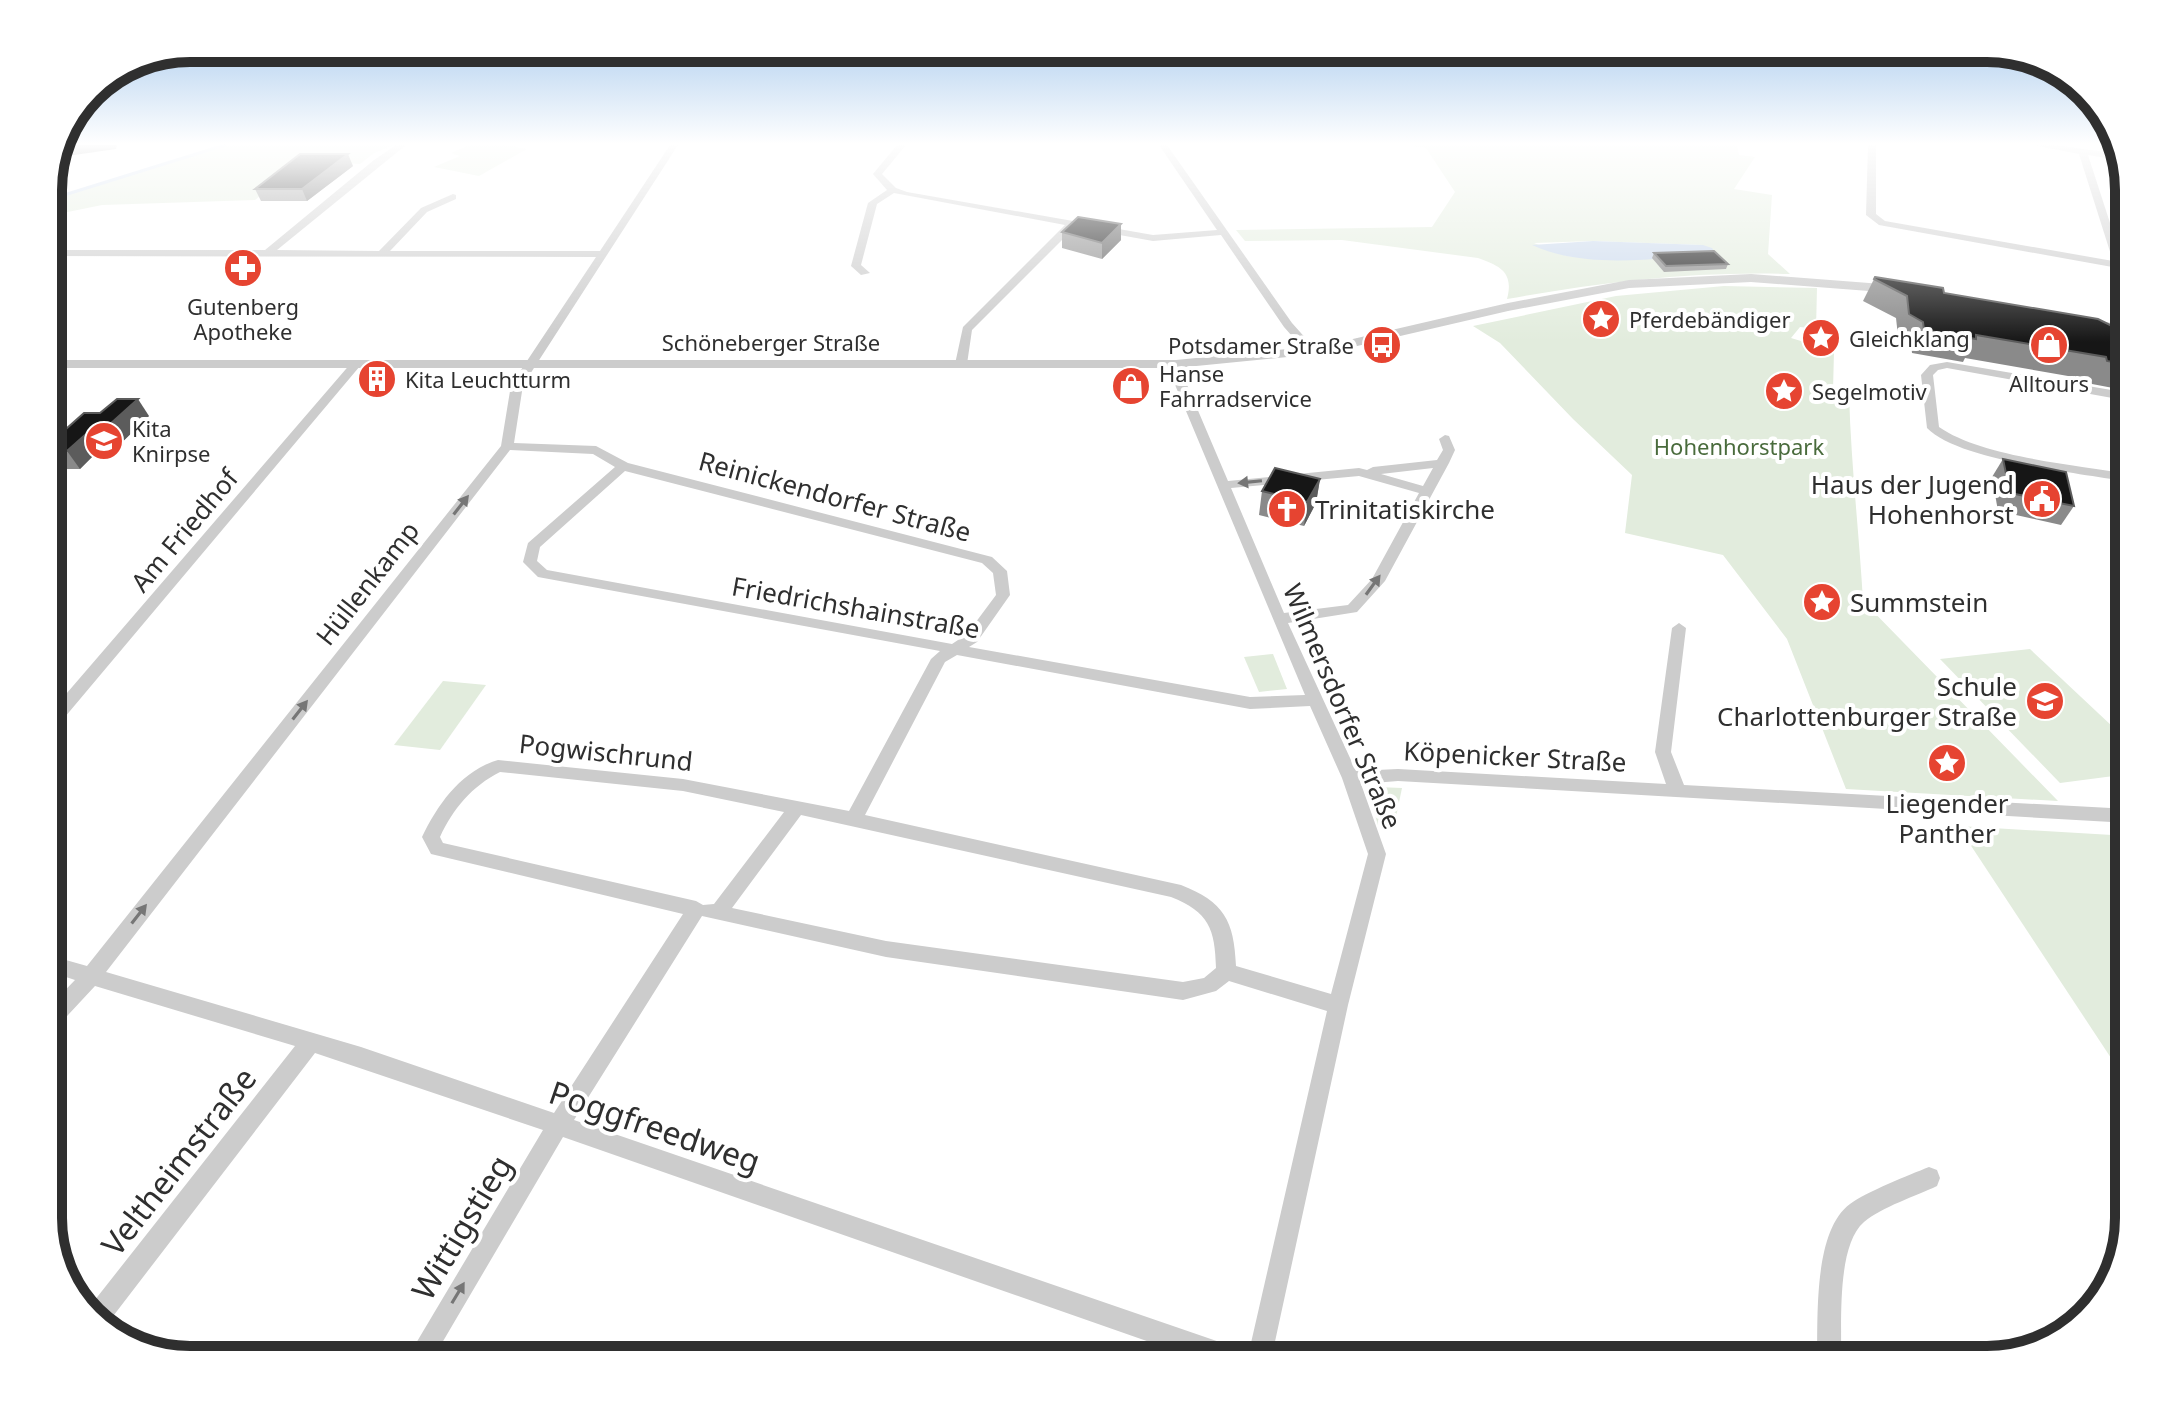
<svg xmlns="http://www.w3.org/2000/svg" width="2177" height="1408" font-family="'Noto Sans',sans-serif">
	<rect width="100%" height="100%" fill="#fff"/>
	<!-- green -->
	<g fill="#e2ecdd" fill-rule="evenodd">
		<path d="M224 145H394L374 153 360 164 303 161 255 200 102 205 48 216V201Z"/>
		<path d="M469 145H507L527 149 479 176 434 167 460 156 451 153Z"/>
		<path d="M1405 145H1737L1739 155 1755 157 1734 189 1772 195 1768 254 1790 274C1693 271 1602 282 1507 299 1514 273 1501 266 1478 258L1342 240 1245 241 1236 230 1432 227 1455 192 1426 148ZM1593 241 1703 245 1688 256 1603 259 1567 256 1534 243Z"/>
		<path d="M1724 286 1817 288 1816 329 1800 327 1791 338 1834 351 1833 391 1849 394C1851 464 1859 532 1863 601L2058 801 1846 789 1787 639 1723 555 1625 533 1632 475 1573 419 1500 343 1473 326 1616 296Z"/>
		<path d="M2030 649 2129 742V774L2060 783 1940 659Z"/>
		<path d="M1273 654 1287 689 1259 692 1244 657Z"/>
		<path d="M443 681 486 685 440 750 394 745Z"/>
		<path d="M1377 787 1402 788 1394 826 1378 825 1370 798Z"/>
		<path d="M1958 826 2129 836V1085L2111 1058Z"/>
	</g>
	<!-- water -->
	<path fill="#c9d8ec" d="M1593 241 1703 245 1712 248 1716 254C1658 258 1586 270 1532 245Z"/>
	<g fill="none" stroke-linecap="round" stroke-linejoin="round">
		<!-- stream -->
		<path stroke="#c9d8ec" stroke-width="3" d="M48 200 225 145"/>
		<!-- minor -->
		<g fill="#ccc" fill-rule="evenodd">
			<path d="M396 145H406L277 250 379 251 421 208 453 194 456 195V199L427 212 390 251H600L670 145H678L523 385 514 443 596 446 628 463 992 557 1007 571 1010 595 977 642 969 647 1250 697 1305 695 1173 380 1170 364 1176 361 1182 364 1185 380 1228 481 1359 468 1367 470 1373 467 1437 460 1443 450 1439 439 1445 435 1449 436 1455 450 1449 463 1385 581 1357 612 1288 623 1356 771 1398 769 1666 784 1655 752 1672 628 1679 623 1686 628 1671 752 1684 785 2129 809V823L1398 781 1361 784 1386 854 1348 1005 1271 1360H1201L563 1137 432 1360H406L543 1130 315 1053 104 1328 87 1310 295 1046 95 986 55 1029 48 1032V1008L75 980 48 971V955L87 966 501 446 511 385 596 257 48 256V250H265L374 160ZM510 450 593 454 615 467 528 543 523 562 538 577 940 651 931 659 849 811 683 779 498 760C461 771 438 804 422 837L431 854 683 914 554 1113 361 1047 106 972ZM1433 468 1423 486 1381 474ZM625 471 982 563 993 573 996 595 967 634 952 644 547 570 537 561 540 547ZM1359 476 1419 493 1372 579 1348 605 1284 613 1231 488ZM957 655 1250 709 1310 706 1342 778 1368 854 1331 994 1236 966C1234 920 1224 902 1181 885L865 815 945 662ZM500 772 683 791 784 812 714 904 703 905 696 901 443 843 440 837C453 809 472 786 500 772ZM801 815 1171 897C1209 912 1215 929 1216 968L1204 978 1183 982 886 941 732 908ZM702 916 886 957 1183 1000 1216 991 1229 981 1327 1011 1248 1356 1246 1351 1237 1348 574 1120Z"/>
			<path d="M897 145H906L882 174 896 188 907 192 1153 235 1217 230 1159 145H1167L1292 323 1317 351 1307 353 1284 327 1221 235 1153 241 1075 227 972 330 967 364 957 366 955 364 963 327 1065 225 894 193 877 204 861 265 870 273 861 275 851 266 868 203 887 190 873 174Z"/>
			<path d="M1868 145H1876V214L1885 221 2113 261 2079 154 2033 145H2055L2119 154 2120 160 2088 155 2123 263 2129 264V270L1879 225 1866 215Z"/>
			<path d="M356 361 362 364 360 366 54 730 48 732V715L352 362Z"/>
			<path d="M1947 362 2129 393V401L1947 368 1938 370 1933 375 1939 427C1982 457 2076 465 2129 474V482C2081 473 1959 461 1927 428L1921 375 1930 365Z"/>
			<path d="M1929 1167 1937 1170 1940 1178 1937 1186C1916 1196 1882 1207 1864 1222 1836 1246 1842 1325 1841 1360H1817C1818 1319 1813 1231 1850 1204 1866 1192 1909 1175 1929 1167Z"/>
		</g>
		<!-- tertiary -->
		<g fill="#ccc" fill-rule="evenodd">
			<path d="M1751 274 1895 285 1901 289 1895 293 1751 282 1629 288 1508 311 1327 353 1176 368H48V360H1176L1327 345 1508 303 1629 280Z"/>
			<path d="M2088 319 2129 326V334L2083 326V320Z"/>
		</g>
	</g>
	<!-- wall -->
	<g fill="#8a8a8a">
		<path d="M353 166 307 201H261L255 189Z"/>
		<path d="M1062 232 1121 240 1102 259 1062 248Z"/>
		<path d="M1654 253 1728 264 1726 269 1664 272 1652 258Z"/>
		<path d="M1875 277 1944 293 2129 330V391L2092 384 2091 380 1965 358 1963 362 1912 353 1911 344 1898 336 1896 318 1863 301Z"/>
		<path d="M149 416 112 452H97L80 469H54L48 462V445Z"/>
		<path d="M2003 459 2074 506 2061 525 1998 511 1992 477Z"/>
		<path d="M1320 479 1316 503 1304 526 1259 515 1262 491Z"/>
	</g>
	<!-- shaded-wall -->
	<g fill="#5c5c5c">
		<path d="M65 145H117L116 149 60 157Z"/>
		<path d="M348 154 353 166 307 201 302 189Z"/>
		<path d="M1121 224V240L1102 259V243Z"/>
		<path d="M138 399 149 416 112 452 99 434Z"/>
		<path d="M85 435 97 452 80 469 67 451Z"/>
		<path d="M1320 479 1316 503 1304 526 1307 502Z"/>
	</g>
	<!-- building -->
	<g fill="#161616" stroke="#5c5c5c" stroke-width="2">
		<path d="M300 154H348L302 189H255Z"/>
		<path d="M1078 217 1121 224 1102 243 1062 232Z"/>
		<path d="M1714 251 1728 264 1666 266 1654 253Z"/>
		<path d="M1875 277 1943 288 1944 293 2098 319 2116 328 2129 330V365L2107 361 2106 357 1976 335V339L1924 330 1923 322 1909 314 1907 296 1874 279Z"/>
		<path d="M117 399H138L99 434 85 435 67 451H48V445L84 413H100Z"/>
		<path d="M2003 459 2066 472 2074 506 2010 493Z"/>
		<path d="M1275 468 1320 479 1307 502 1262 491Z"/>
	</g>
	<!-- one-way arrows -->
	<defs><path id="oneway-solid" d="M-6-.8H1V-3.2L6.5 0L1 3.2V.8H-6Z" transform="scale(2)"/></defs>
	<g fill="#767676">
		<use href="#oneway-solid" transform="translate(1250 482) rotate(174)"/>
		<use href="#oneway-solid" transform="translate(461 505) rotate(-52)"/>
		<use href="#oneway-solid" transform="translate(1373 585) rotate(-54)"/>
		<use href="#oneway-solid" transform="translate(300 710) rotate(-52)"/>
		<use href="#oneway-solid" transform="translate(139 914) rotate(-52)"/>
		<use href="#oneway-solid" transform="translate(458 1293) rotate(-59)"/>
	</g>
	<!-- sky -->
	<linearGradient id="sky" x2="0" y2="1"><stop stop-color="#9bc2ea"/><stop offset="0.42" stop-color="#fff"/><stop offset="1" stop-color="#fff" stop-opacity="0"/></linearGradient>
	<rect width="2177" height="342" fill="url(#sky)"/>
	<!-- icons -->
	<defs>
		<symbol id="pharmacy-disc" viewBox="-11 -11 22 22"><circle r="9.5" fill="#e64431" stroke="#fff"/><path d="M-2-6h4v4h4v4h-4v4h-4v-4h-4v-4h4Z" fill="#fff"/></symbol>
		<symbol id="sight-disc" viewBox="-11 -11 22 22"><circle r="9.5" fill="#e64431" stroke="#fff"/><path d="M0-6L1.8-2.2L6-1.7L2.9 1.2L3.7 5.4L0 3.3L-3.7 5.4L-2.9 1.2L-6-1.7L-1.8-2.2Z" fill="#fff"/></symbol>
		<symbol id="bus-disc" viewBox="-11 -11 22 22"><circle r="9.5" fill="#e64431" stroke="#fff"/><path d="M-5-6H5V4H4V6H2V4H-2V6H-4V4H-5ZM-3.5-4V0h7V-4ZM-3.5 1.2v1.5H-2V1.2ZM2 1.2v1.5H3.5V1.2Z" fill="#fff"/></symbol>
		<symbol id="shop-disc" viewBox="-11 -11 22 22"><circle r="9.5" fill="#e64431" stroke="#fff"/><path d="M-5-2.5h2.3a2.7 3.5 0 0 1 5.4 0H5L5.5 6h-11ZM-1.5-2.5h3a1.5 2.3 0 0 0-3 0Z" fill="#fff"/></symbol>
		<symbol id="building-disc" viewBox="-11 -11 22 22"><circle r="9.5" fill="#e64431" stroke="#fff"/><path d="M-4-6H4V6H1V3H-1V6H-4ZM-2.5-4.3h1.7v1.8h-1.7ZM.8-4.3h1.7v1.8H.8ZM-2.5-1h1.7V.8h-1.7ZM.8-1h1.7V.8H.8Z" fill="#fff"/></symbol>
		<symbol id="school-disc" viewBox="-11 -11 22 22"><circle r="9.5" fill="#e64431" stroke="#fff"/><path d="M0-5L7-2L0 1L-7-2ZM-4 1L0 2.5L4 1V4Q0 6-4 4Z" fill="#fff"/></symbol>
		<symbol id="civic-disc" viewBox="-11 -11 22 22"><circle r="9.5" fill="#e64431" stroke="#fff"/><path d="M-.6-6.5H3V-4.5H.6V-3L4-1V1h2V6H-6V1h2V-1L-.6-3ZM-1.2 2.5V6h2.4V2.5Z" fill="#fff"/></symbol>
		<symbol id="church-disc" viewBox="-11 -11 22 22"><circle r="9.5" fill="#e64431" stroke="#fff"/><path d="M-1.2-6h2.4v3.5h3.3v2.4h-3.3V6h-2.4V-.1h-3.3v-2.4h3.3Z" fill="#fff"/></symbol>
	</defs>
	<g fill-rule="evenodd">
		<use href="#pharmacy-disc" x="221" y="246" width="44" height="44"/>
		<use href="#sight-disc" x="1579" y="297" width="44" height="44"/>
		<use href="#sight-disc" x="1799" y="316" width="44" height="44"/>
		<use href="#bus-disc" x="1360" y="323" width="44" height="44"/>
		<use href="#shop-disc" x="2027" y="323" width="44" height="44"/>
		<use href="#building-disc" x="355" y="357" width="44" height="44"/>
		<use href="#shop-disc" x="1109" y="364" width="44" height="44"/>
		<use href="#sight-disc" x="1762" y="369" width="44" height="44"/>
		<use href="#school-disc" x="82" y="419" width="44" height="44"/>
		<use href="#civic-disc" x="2020" y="477" width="44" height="44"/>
		<use href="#church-disc" x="1265" y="487" width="44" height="44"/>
		<use href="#sight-disc" x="1800" y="580" width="44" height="44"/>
		<use href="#school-disc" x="2023" y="679" width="44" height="44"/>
		<use href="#sight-disc" x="1925" y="741" width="44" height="44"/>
	</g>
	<g text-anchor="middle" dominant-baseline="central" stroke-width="8" stroke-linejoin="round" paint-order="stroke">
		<!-- far-poi labels -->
		<g font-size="22" fill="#2f2f2f" stroke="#fff" text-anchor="start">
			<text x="243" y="306" text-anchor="middle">Gutenberg<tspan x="243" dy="25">Apotheke</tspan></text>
			<text x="1629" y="319">Pferdebändiger</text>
			<text x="1849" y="338">Gleichklang</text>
			<text x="1354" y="345" text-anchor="end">Potsdamer Straße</text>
			<text x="1159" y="373">Hanse<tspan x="1159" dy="25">Fahrradservice</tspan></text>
			<text x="405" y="379">Kita Leuchtturm</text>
			<text x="2049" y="383" text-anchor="middle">Alltours</text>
			<text x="1812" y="391">Segelmotiv</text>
			<text x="132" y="428">Kita<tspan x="132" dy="25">Knirpse</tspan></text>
		</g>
		<!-- far-street labels -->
		<g font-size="22" fill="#2f2f2f" stroke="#fff">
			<text x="771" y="342">Schöneberger Straße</text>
		</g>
		<!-- far-park labels -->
		<g font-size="22" fill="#496b3c" stroke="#fff">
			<text x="1739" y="446">Hohenhorstpark</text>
		</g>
		<!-- poi labels -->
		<g font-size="26" fill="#2f2f2f" stroke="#fff" text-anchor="end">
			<text x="2014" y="484">Haus der Jugend<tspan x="2014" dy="30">Hohenhorst</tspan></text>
			<text x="1315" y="509" text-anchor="start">Trinitatiskirche</text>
			<text x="1850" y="602" text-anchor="start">Summstein</text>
			<text x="2017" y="686">Schule<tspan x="2017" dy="30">Charlottenburger Straße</tspan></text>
			<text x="1947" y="803" text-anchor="middle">Liegender<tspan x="1947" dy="30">Panther</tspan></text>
		</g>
		<!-- street labels -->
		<g font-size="26" fill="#2f2f2f" stroke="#fff">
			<text transform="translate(835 496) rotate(15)">Reinickendorfer Straße</text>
			<text transform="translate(184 530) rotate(-50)">Am Friedhof</text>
			<text transform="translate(367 583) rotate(-52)">Hüllenkamp</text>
			<text transform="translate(856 607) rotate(10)">Friedrichshainstraße</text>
			<text transform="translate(1343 706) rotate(67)">Wilmersdorfer Straße</text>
			<text transform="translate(606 752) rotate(6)">Pogwischrund</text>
			<text transform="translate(1515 756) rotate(3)">Köpenicker Straße</text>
		</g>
		<!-- near-street labels -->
		<g font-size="32" fill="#2f2f2f" stroke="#fff">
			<text transform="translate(655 1126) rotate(19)">Poggfreedweg</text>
			<text transform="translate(178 1161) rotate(-52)">Veltheimstraße</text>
			<text transform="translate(461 1227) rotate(-59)">Wittigstieg</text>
		</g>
	</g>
	<!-- crop -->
	<path d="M0 0H2177V1408H0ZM190 62H1987A128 128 0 0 1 2115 190V1218A128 128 0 0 1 1987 1346H190A128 128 0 0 1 62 1218V190A128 128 0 0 1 190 62Z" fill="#fff" fill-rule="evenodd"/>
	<path fill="none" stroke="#2f2f2f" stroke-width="10" d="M190 62H1987A128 128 0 0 1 2115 190V1218A128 128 0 0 1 1987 1346H190A128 128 0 0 1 62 1218V190A128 128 0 0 1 190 62Z"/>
</svg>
